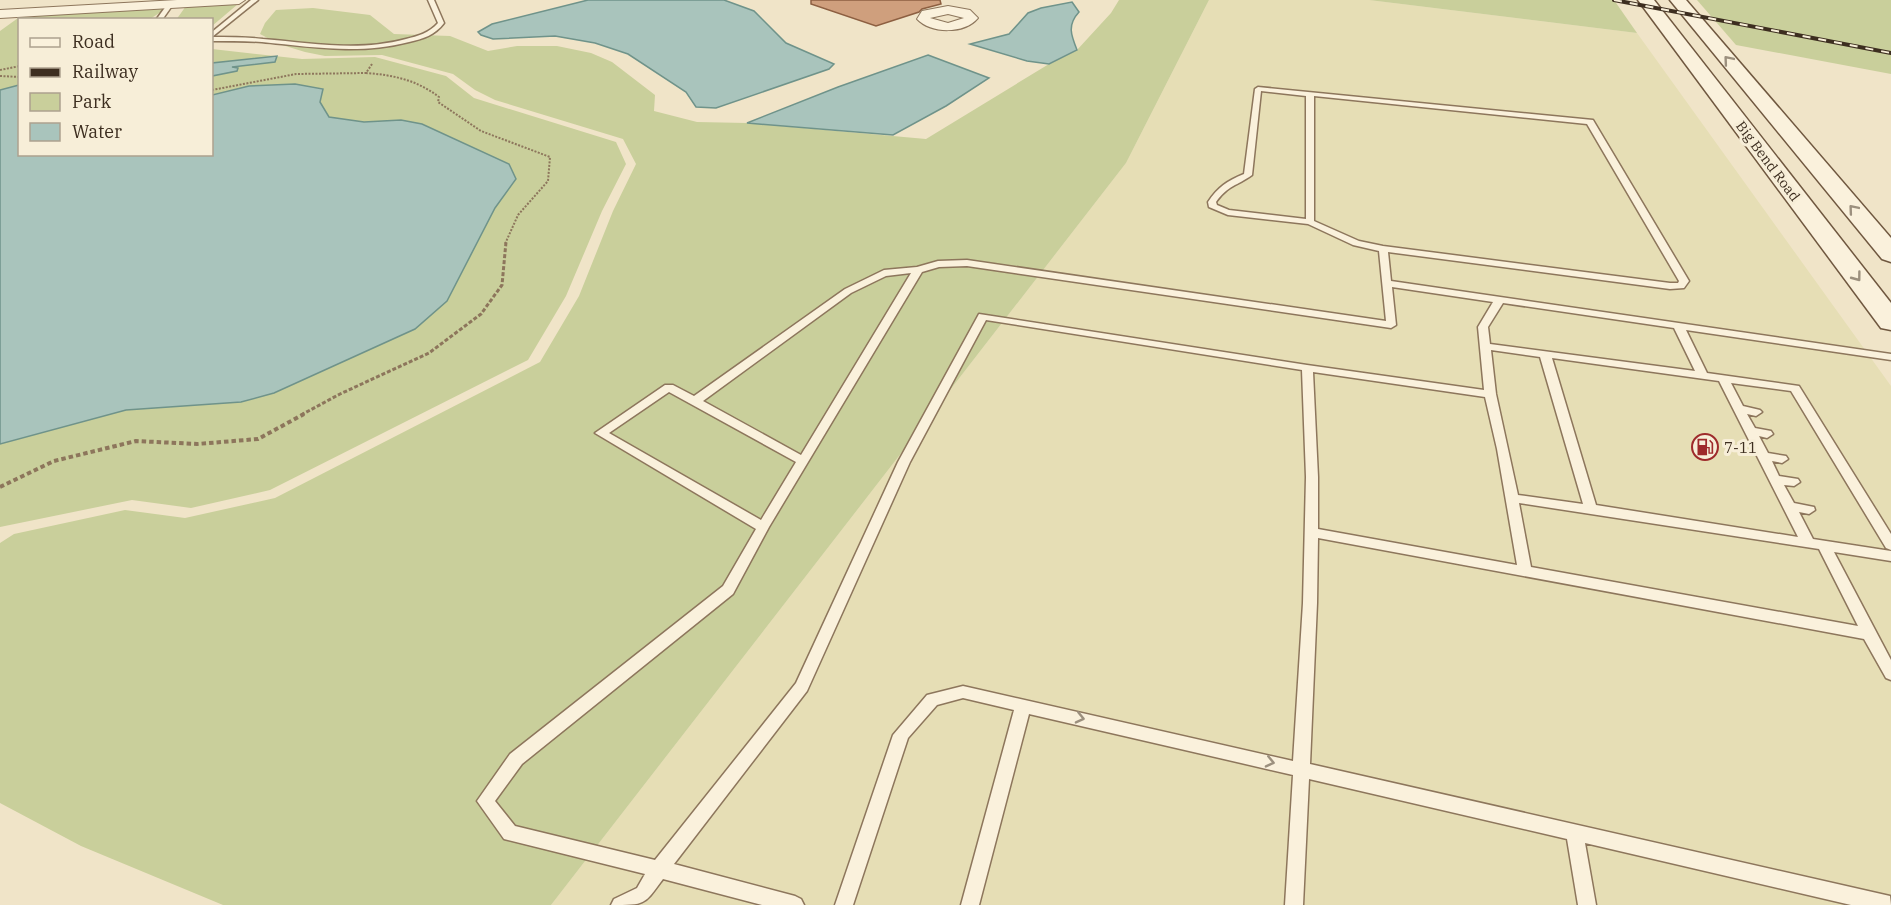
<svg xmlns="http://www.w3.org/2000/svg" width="1891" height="905" font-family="'IBM Plex Serif',serif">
	<rect width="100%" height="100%" fill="#f0e4c8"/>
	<!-- farmland -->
	<path fill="#e6deb5" d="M1209 0H1369L1637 33 1891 386V905H551L1126 163Z"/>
	<!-- green -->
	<g fill="#c9cf9b">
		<path d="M1119 0H1209L1126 163 551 905H223L81 846 0 803V543L14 534 125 510 185 518 275 498 540 362 579 296 613 211 636 164 623 139 495 100 475 90 453 74 382 55 325 56 305 52 279 44 260 34 265 23 276 10 313 8 370 15 394 34 450 36 488 51 517 46H557L591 53 612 62 655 95 654 111 697 122 747 123 926 139 1049 64 1077 50 1111 13Z"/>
		<path d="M1369 0H1614L1637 33Z"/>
		<path d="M1697 0H1891V74L1736 45Z"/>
		<path d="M238 4 212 26V20H176L186 6Z"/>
		<path d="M167 8 150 19 20 20V154H212V49L302 59 375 57 446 76 474 98 616 142 626 164 602 211 566 296 528 360 270 490 191 508 132 500 0 527V31L25 13Z"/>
	</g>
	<!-- water -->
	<g fill="#a9c4bc" stroke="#6f938a" stroke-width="1.5">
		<path d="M588 0H724L754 11 786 43 834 64 829 69 716 108 696 107 686 92 628 54 595 43 555 36 493 39 481 35 478 32 492 24Z"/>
		<path d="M1072 2 1079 12C1067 25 1071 35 1077 50L1049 64 1027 61 970 44 1009 34 1028 13 1041 8Z"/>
		<path d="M928 55 989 78 946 106 893 135 747 123 838 87Z"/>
		<path d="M277 56 275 62 232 67 238 68 237 71 212 76V63Z"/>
		<path d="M295 84 323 89 320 102 329 117 364 122 401 120 422 124 509 164 516 179 495 208 447 301 415 329 274 393 241 402 126 410 0 444V90L19 85 20 154H212V95L249 86Z"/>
	</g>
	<!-- building -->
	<path fill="#cf9f7d" stroke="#8d5f41" stroke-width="1.5" d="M811 0H940L941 4 922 9 919 12 876 26 811 4Z"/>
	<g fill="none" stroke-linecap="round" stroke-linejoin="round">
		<defs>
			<g id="service">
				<path d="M251 0H258L212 37V32Z"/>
				<path d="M428 0H434L444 23C435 35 423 39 409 42 359 55 312 47 262 42 245 41 228 41 212 41V37C229 37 246 37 263 39 312 43 358 52 406 39 418 36 429 33 438 23Z"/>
				<path d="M169 2 174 3 162 20H156Z"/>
				<path d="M1258 87 1593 120 1689 281 1684 288 1670 289 1388 252 1391 281 1891 354V360L1686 330 1707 373 1799 386 1891 534V550L1886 548 1791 391 1731 383 1743 406 1760 410 1762 412 1756 416 1747 414 1755 428 1771 431 1773 434 1767 438 1759 436 1768 453 1786 456 1788 459 1782 463 1772 461 1779 476 1798 479 1800 482 1794 486 1784 485 1794 503 1814 507 1815 510 1809 514 1799 512 1813 539 1891 551V561L1834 552 1891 660V680L1886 678 1864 639 1318 538 1317 603 1310 764 1890 896 1891 905H1851L1585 843 1596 905H1578L1567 839 1309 779 1303 905H1285L1293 775 1029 714 979 905H961L1014 710 963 698 937 705 908 738 853 905H835L893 735 927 695 963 686 1293 761 1303 603 1306 477 1302 370 986 320 910 462 807 691 674 864 795 896 801 899 804 905H762L663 879C644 905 646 905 611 905L614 899 637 888 645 874 504 839 477 801 510 754 723 586 756 529 595 433 665 385H673L694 396 845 289 884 270 917 267 938 261 967 260 1386 321 1379 251 1353 245 1308 224 1228 215 1209 207 1208 202C1218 187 1227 181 1244 174L1255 89ZM1261 91 1306 96V219L1229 210 1217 205 1216 202C1228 185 1237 186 1252 175ZM1314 96 1587 124 1679 281 1678 283H1670L1383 246 1359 241 1314 221ZM967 266 1391 328 1396 325 1392 287 1493 302 1478 327 1484 390 1307 365 979 314 898 462 796 683 655 860 515 826 495 801 522 764 733 594 769 527 922 272 939 267ZM911 273 801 455 703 401 851 293 886 276ZM1503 303 1674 328 1695 371 1490 344 1488 327ZM1491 350 1540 357 1583 504 1518 495 1496 394ZM1552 358 1719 381 1798 537 1596 505ZM1313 372 1485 397 1497 449 1517 565 1318 529V477ZM669 392 796 462 761 520 609 433ZM1519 503 1819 549 1858 626 1531 567Z"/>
			</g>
			<g id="minor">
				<path d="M177 0H245L239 4 0 18V10Z"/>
				<path d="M948 6 970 10 978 18C965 34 931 34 917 19L922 11ZM948 14 964 18 948 23 930 18Z"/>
			</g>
			<g id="secondary">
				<path d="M1638 0H1654L1891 303V330L1881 328Z"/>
				<path d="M1670 0H1686L1891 238V262L1882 259Z"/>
			</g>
		</defs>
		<!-- service casing -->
		<use href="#service" stroke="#8d765c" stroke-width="3"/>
		<!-- minor casing -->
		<use href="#minor" stroke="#8d765c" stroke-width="2"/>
		<!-- secondary casing -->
		<use href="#secondary" stroke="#6f573f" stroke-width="3"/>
		<!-- path-far2 -->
		<g stroke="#8d765c" stroke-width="2" stroke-dasharray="2 1.5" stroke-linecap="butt">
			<path d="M372 64 366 73C393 75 417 80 439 97L438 102 481 131 550 157 548 181 518 215 505 244"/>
			<path d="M0 70 20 66"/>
			<path d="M0 76 20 77"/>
			<path d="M212 90 296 74 366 73"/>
		</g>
		<!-- path-far1 -->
		<path stroke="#8d765c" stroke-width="3" stroke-dasharray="4 2" stroke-linecap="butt" d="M301 415 340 394 429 353 481 314 502 285 506 242"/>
		<!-- path -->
		<path stroke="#8d765c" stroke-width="4" stroke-dasharray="4.5 3" stroke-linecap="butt" d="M0 487 54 461 136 441 197 444 258 439 304 414"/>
		<!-- service -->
		<use href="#service" fill="#faf1dc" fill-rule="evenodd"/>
		<!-- minor -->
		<use href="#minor" fill="#faf1dc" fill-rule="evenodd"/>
		<!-- secondary -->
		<use href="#secondary" fill="#faf1dc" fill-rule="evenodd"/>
		<defs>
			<path id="rail" d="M1614 0 1891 53"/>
		</defs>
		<!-- rail casing -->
		<use href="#rail" stroke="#3d2e20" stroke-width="4"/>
		<!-- rail -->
		<use href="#rail" stroke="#f7eed8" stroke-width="2" stroke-dasharray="8" stroke-linecap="butt"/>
	</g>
	<!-- one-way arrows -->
	<defs><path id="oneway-chevron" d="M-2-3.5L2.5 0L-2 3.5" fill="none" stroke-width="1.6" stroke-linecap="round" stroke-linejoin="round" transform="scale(1.5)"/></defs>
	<g stroke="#9c907e">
		<use href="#oneway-chevron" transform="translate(1728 60) rotate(-130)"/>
		<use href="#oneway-chevron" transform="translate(1853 209) rotate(-130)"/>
		<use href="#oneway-chevron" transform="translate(1857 277) rotate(53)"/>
		<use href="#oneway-chevron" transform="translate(1080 718) rotate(13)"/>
		<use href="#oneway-chevron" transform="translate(1270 762) rotate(13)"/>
	</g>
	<!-- icons -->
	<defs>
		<symbol id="fuel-ring" viewBox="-11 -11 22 22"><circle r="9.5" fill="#f7eed8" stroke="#9e2a2b" stroke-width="1.5"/><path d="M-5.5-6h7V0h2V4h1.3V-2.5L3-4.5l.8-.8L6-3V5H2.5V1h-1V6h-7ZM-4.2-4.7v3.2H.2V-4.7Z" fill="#9e2a2b"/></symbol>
	</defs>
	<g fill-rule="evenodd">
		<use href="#fuel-ring" x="1690" y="432" width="30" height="30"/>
	</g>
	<g text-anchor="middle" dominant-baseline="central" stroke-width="6" stroke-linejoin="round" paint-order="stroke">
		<!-- far-street labels -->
		<g font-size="14" fill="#3d2e20" stroke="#f7eed8">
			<text transform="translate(1768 161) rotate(53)">Big Bend Road</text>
		</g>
		<!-- poi labels -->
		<g font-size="15" fill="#3d2e20" stroke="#f7eed8" text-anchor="start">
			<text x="1724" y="447">7-11</text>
		</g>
	</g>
	<!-- legend -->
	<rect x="18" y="18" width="195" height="138" fill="#f7eed8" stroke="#ada18e" stroke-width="1.5"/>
	<rect x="30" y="38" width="30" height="9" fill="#faf1dc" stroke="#ada18e" stroke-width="1.5"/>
	<text x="72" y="48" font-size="18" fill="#3d2e20">Road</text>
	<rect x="30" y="68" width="30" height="9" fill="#3d2e20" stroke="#ada18e" stroke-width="1.5"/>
	<text x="72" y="78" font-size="18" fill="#3d2e20">Railway</text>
	<rect x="30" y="93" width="30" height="18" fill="#c9cf9b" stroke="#ada18e" stroke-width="1.5"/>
	<text x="72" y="108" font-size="18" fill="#3d2e20">Park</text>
	<rect x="30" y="123" width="30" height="18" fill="#a9c4bc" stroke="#ada18e" stroke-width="1.5"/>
	<text x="72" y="138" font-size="18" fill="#3d2e20">Water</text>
</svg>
